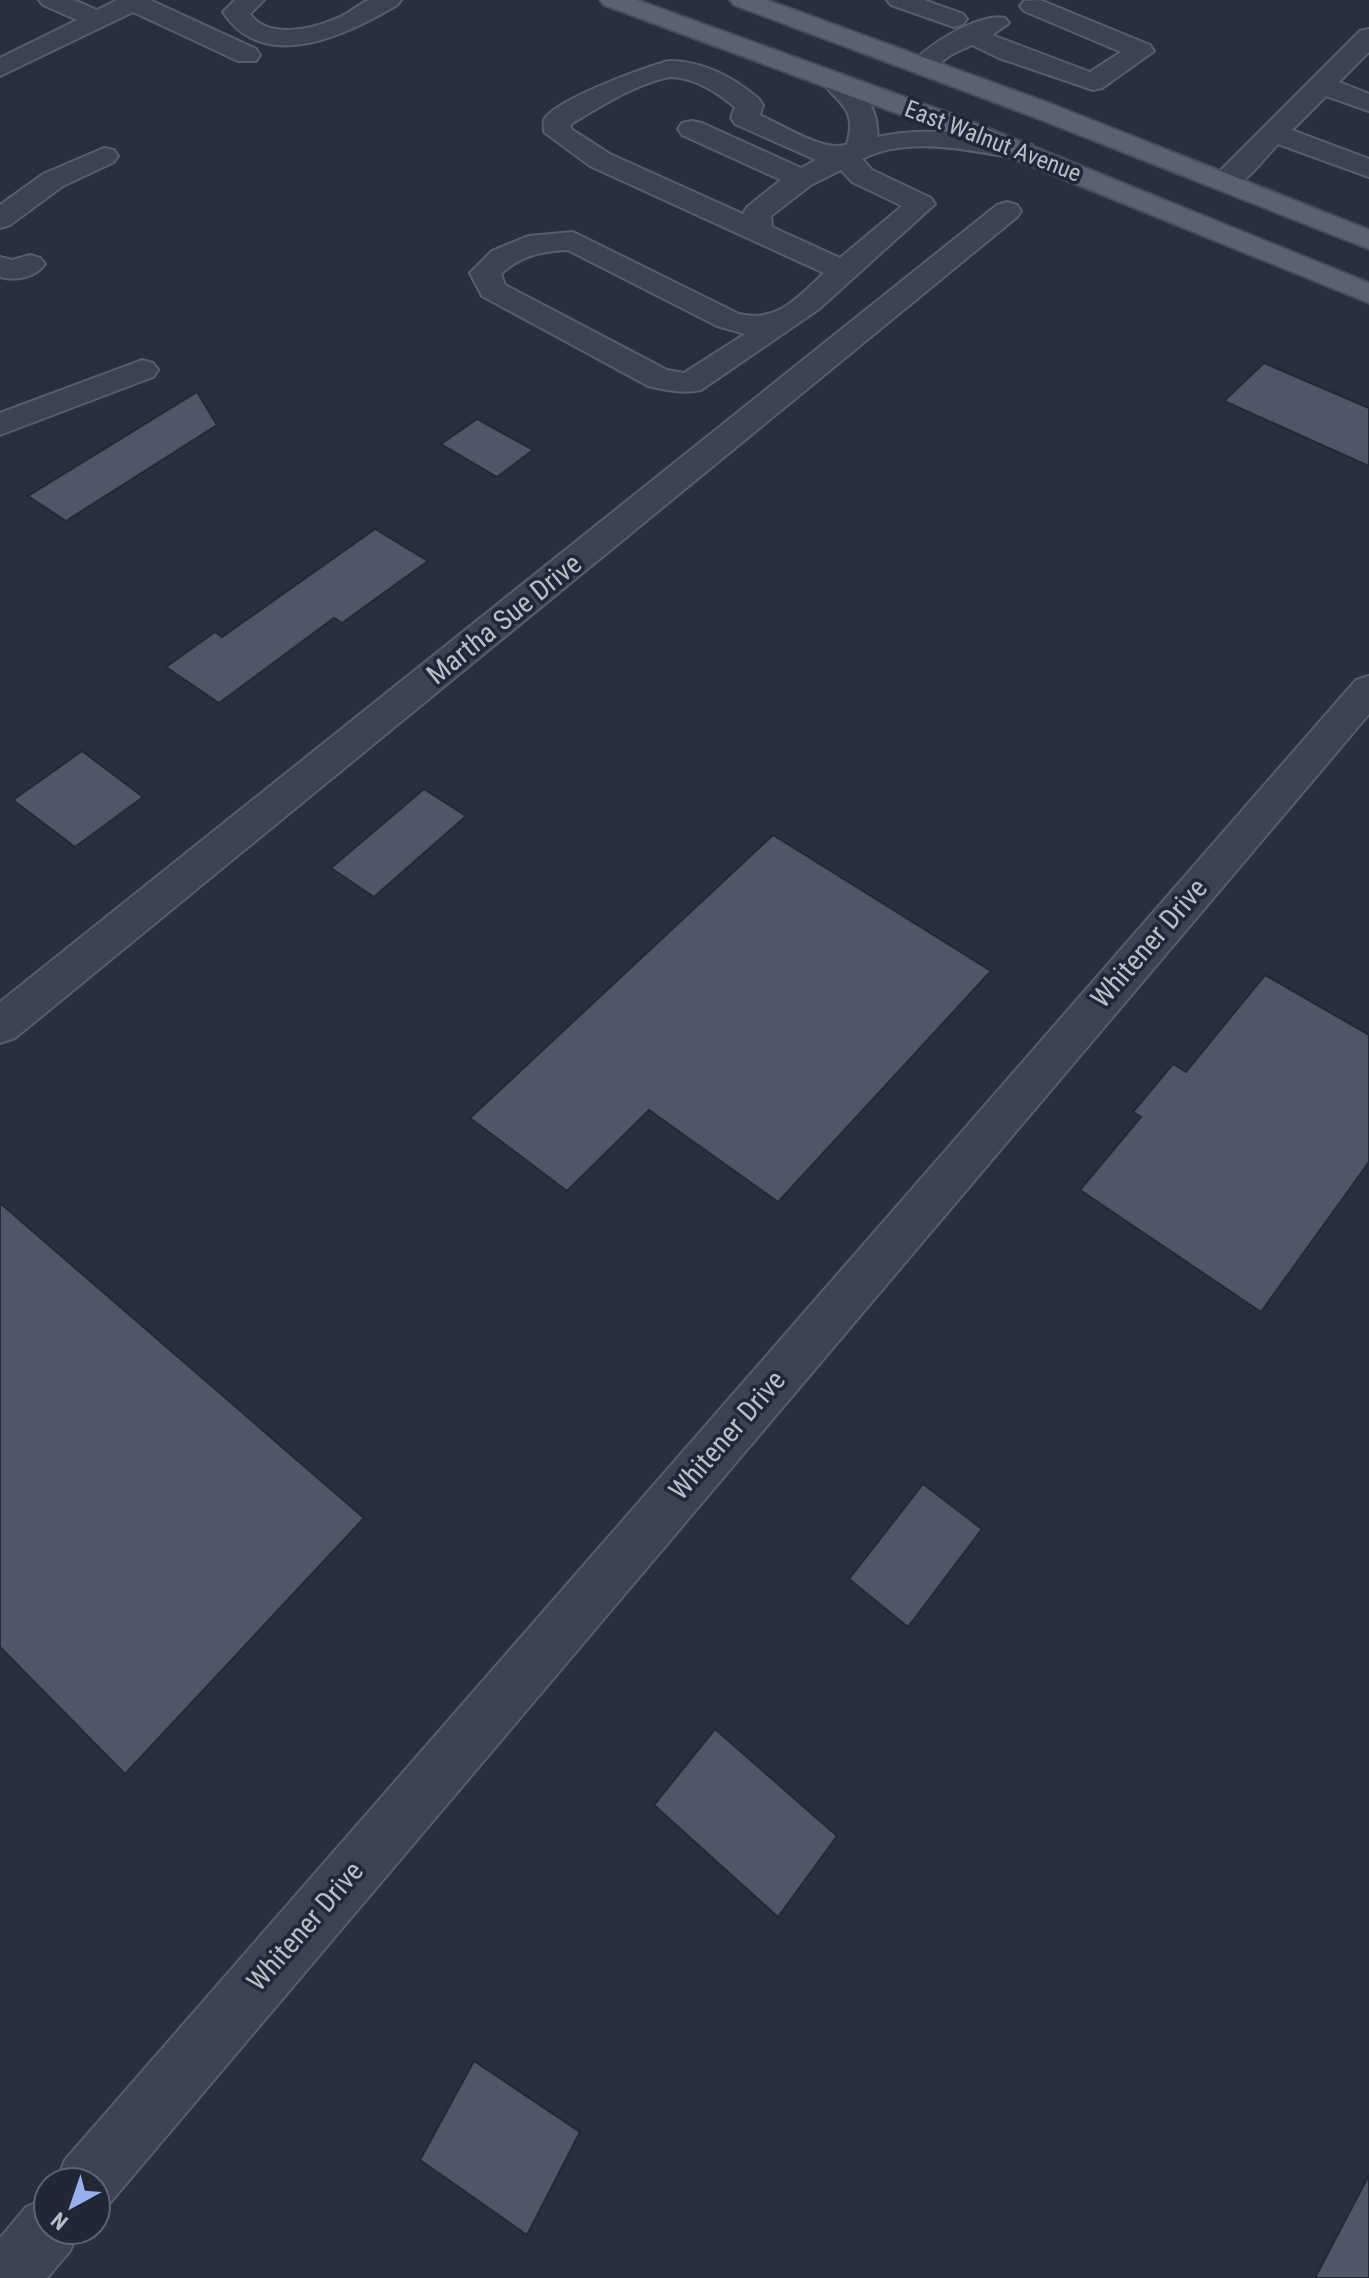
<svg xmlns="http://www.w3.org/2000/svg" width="1369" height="2278" font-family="'Roboto Condensed',sans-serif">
	<rect width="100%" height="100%" fill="#292f3f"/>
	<!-- building -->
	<g fill="#4f5667" stroke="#232936" stroke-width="2">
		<path d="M1264 363 1369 408V466L1224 401Z"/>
		<path d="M197 392 217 425 66 521 28 496Z"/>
		<path d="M477 419 533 450 497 477 441 444Z"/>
		<path d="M375 529 428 561 342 623 334 618 219 703 166 667 215 632 222 637Z"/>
		<path d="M82 751 143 797 75 847 13 800Z"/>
		<path d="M424 789 466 816 374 897 331 868Z"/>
		<path d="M773 835 991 971 778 1202 649 1110 567 1191 470 1118Z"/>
		<path d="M1265 975 1369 1035V1162L1261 1312 1080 1190 1141 1117 1133 1112 1173 1064 1186 1072Z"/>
		<path d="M0 1203 364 1518 125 1774 0 1647Z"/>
		<path d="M923 1484 982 1529 908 1627 849 1579Z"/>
		<path d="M715 1729 837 1836 778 1917 654 1805Z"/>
		<path d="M474 2061 580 2132 527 2235 420 2160Z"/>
		<path d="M1369 2175V2278H1315Z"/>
	</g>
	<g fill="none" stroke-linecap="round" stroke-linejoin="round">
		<defs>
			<g id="minor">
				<path d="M39 0H74L97 10 117 0H150L256 49 260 55 256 61H238L133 12 0 76V58L77 20 43 5Z"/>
				<path d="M235 0H264L250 14C269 41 317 28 342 16 351 12 360 3 369 0 378 0 392 0 401 0L397 5C347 35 264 75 223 12Z"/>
				<path d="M887 0H924L963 14 967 19 963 24 954 27 891 5Z"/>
				<path d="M1040 0 1150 45 1154 51 1102 88 1093 90 999 58 972 45C964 49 955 52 948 57 935 66 932 76 914 72L910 66C924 46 981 12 1005 18L1009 23 992 35 1090 72 1121 52 1024 11 1020 6 1024 1Z"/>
				<path d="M1369 29V52L1339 82 1369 94V111L1326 96 1292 130 1369 159V177L1278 144C1261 161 1241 194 1215 188L1211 182 1215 176 1360 31Z"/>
				<path d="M669 61C703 61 733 77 759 99L763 105 760 115C780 124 827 154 847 144 858 107 838 105 820 79L824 73C854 66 881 110 877 137 927 126 972 134 1022 143L1032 145 1036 151 1032 157 1022 159C971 151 910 135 862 159L872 170 931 198 935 204 819 309 701 390C684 394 665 390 648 386L482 296 470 273 492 251 528 236 573 232 739 314C777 323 797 298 824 273L590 166 544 132C544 129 543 123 544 120 552 101 647 66 669 61ZM669 77C694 77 715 91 735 107L731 118 735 124 816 160 801 168 702 123 692 121 682 123 678 129 682 135 781 180 747 207 743 214 610 154 571 129V124C602 106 633 85 669 77ZM841 170 852 182 902 206 840 258 772 227 771 216 811 185ZM568 250 717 326 745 334 684 373 667 370 505 285 501 274C520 256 542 251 568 250Z"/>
				<path d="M104 148 114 150 118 156 114 162 63 186 10 225 0 228V205L43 174Z"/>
				<path d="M1007 202 1017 205 1021 211 1017 217 15 1038 0 1043V1002L997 205Z"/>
				<path d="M30 255 40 258 45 264C35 278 15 281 0 277V257L12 260Z"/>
				<path d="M142 360 153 363 158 370 153 377 0 435V413Z"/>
				<path d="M1369 676V714L109 2204 96 2209V2182H56L65 2160 1356 680Z"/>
				<path d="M48 2198V2230H79L70 2251 47 2278H0V2238L26 2207Z"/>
			</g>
			<g id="major">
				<path d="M600 0H637L965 119 1369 283V303L945 131 604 5Z"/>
				<path d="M730 0H767L1054 105 1369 230V249L1034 117 734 5Z"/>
			</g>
		</defs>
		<!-- minor casing -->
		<use href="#minor" stroke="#575d69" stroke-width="4"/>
		<!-- major casing -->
		<use href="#major" stroke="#464b58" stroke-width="4"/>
		<!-- minor -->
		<use href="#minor" fill="#3c424f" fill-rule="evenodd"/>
		<!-- major -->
		<use href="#major" fill="#5b616e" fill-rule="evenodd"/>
	</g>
	<g text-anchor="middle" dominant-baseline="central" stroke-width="7" stroke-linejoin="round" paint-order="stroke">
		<!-- far-street labels -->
		<g font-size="24" fill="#b9bdc9" stroke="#212734">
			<text transform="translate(993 141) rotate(21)">East Walnut Avenue</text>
		</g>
		<!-- street labels -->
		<g font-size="28" fill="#b9bdc9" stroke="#212734">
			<text transform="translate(504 619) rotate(-39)">Martha Sue Drive</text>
			<text transform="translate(1149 943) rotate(-49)">Whitener Drive</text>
			<text transform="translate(727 1435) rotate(-49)">Whitener Drive</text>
			<text transform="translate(305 1926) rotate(-49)">Whitener Drive</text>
		</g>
	</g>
	<!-- north arrow -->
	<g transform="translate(72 2206) rotate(220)"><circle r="38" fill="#212734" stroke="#5e6370" stroke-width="2"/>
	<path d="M0-6L14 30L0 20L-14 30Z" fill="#99afee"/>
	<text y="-12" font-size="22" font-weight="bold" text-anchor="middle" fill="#b9bdc9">N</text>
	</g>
</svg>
